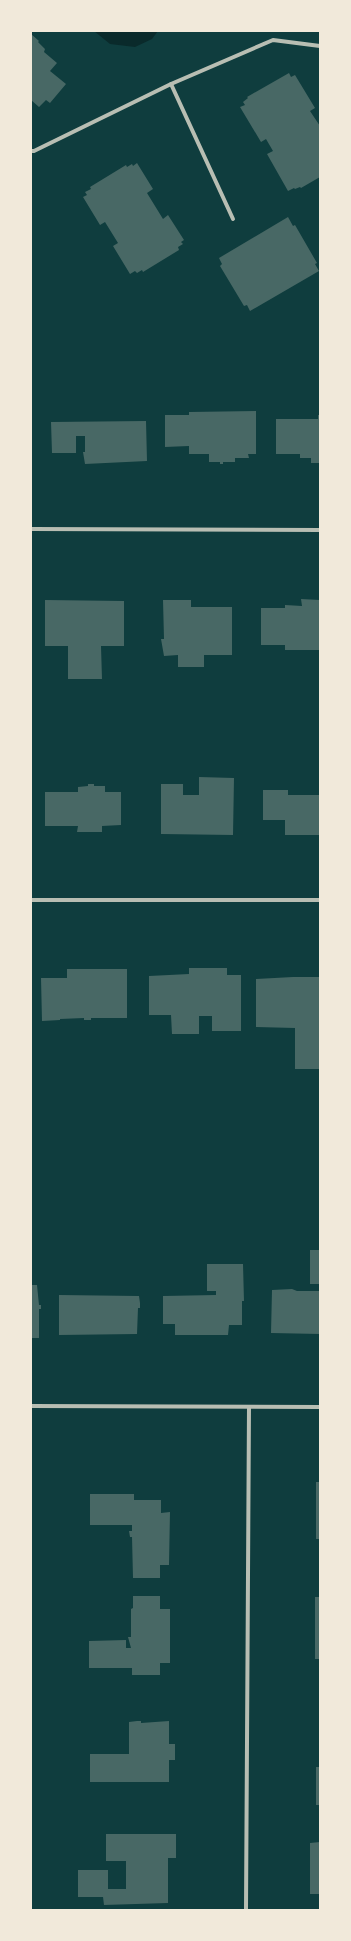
<svg xmlns="http://www.w3.org/2000/svg" width="351" height="1941" font-family="Barlow,sans-serif">
	<rect width="100%" height="100%" fill="#0f3d3e"/>
	<!-- water -->
	<path fill="#0a2a2b" d="M94 31H158L152 39 135 47 110 44Z"/>
	<!-- building -->
	<g fill="#486865">
		<path d="M31 34 39 41 38 42 45 49 44 52 57 63 50 71 66 84 50 103 46 100 39 107 31 100Z"/>
		<path d="M289 73 291 77 295 75 315 108 310 111 320 126V177L301 188 300 187 295 189 294 188 288 191 267 154 273 151 266 139 261 142 240 107 245 105 243 102 248 98 247 97Z"/>
		<path d="M137 163 153 189 147 193 163 219 168 215 184 240 181 242 183 244 178 247 179 250 143 272 142 270 137 273 135 271 130 274 113 246 118 243 105 222 100 225 83 197 87 195 85 192 91 189 90 187 126 165 127 167 132 164 133 166Z"/>
		<path d="M288 217 293 226 295 225 317 263 315 264 319 271 250 311 247 305 244 306 220 266 222 264 219 258Z"/>
		<path d="M256 411V454H248L249 458H235V462H223V464H220V462H209V454H189V446L165 447V415H189V412Z"/>
		<path d="M318 415H320V463H311V458H300V454H276V419H318Z"/>
		<path d="M146 421 147 461 85 464 83 452H85V436H76V453H52L51 422Z"/>
		<path d="M301 599 320 600V650H285V645H261V608H285V605L302 606Z"/>
		<path d="M45 600 124 601V646H101L102 679H68V646H45Z"/>
		<path d="M163 600H191V607H232V655H204V667H178V655L164 656 161 639H164Z"/>
		<path d="M199 777 234 778 233 835 161 834V784H183V795H199Z"/>
		<path d="M88 784H94V786H105V792H121V825L102 826V832H77L78 826H45V792H78V787L88 786Z"/>
		<path d="M263 790H288V795H320V835H285V820H263Z"/>
		<path d="M189 968H227V975H241V1031H212V1016H199V1034H172L171 1015H149V976L189 974Z"/>
		<path d="M67 969H127V1018H91V1020H84V1018L60 1019V1020L42 1021 41 978H67Z"/>
		<path d="M293 977H320V1069H295V1028L256 1027V979Z"/>
		<rect x="310" y="1250" width="10" height="34"/>
		<path d="M207 1264H243L244 1301H242V1325H229L228 1335H175V1324H163V1296L216 1295V1291H207Z"/>
		<path d="M31 1285H37L39 1305H41V1309H39V1338H31Z"/>
		<path d="M292 1289 297 1291H320V1334L271 1333 272 1290Z"/>
		<path d="M59 1295 139 1296 140 1303V1308H138L137 1334 59 1335Z"/>
		<rect x="316" y="1482" width="4" height="57"/>
		<path d="M90 1494H134V1500H161V1513L170 1512 169 1565H160V1578H133L132 1537H130L129 1531H132V1525H90Z"/>
		<path d="M133 1596H160V1609H170V1663H160V1675H132V1668H89V1641L126 1640V1648H131L128 1637H131V1609L133 1608Z"/>
		<rect x="315" y="1597" width="5" height="62"/>
		<path d="M137 1721H141V1723L169 1721V1744H175V1760H169V1782H90V1754H129V1722Z"/>
		<rect x="316" y="1767" width="4" height="38"/>
		<path d="M106 1834H176V1858H168V1903L104 1905 103 1897H78V1870H108V1889H126V1861H106Z"/>
		<path d="M320 1842V1894H310V1843Z"/>
	</g>
	<g fill="none" stroke-linecap="round" stroke-linejoin="round">
		<!-- minor -->
		<g stroke="#b8beb3" stroke-width="4">
			<path d="M171 84 233 219"/>
			<path d="M31 151H34L171 84 273 40 320 46"/>
			<path d="M31 529 320 530"/>
			<path d="M31 900H320"/>
			<path d="M31 1406 320 1407"/>
			<path d="M246 1910 249 1407"/>
		</g>
	</g>
	<!-- border -->
	<rect width="351" height="1941" fill="none" stroke="#f1e9da" stroke-width="64"/>
</svg>
